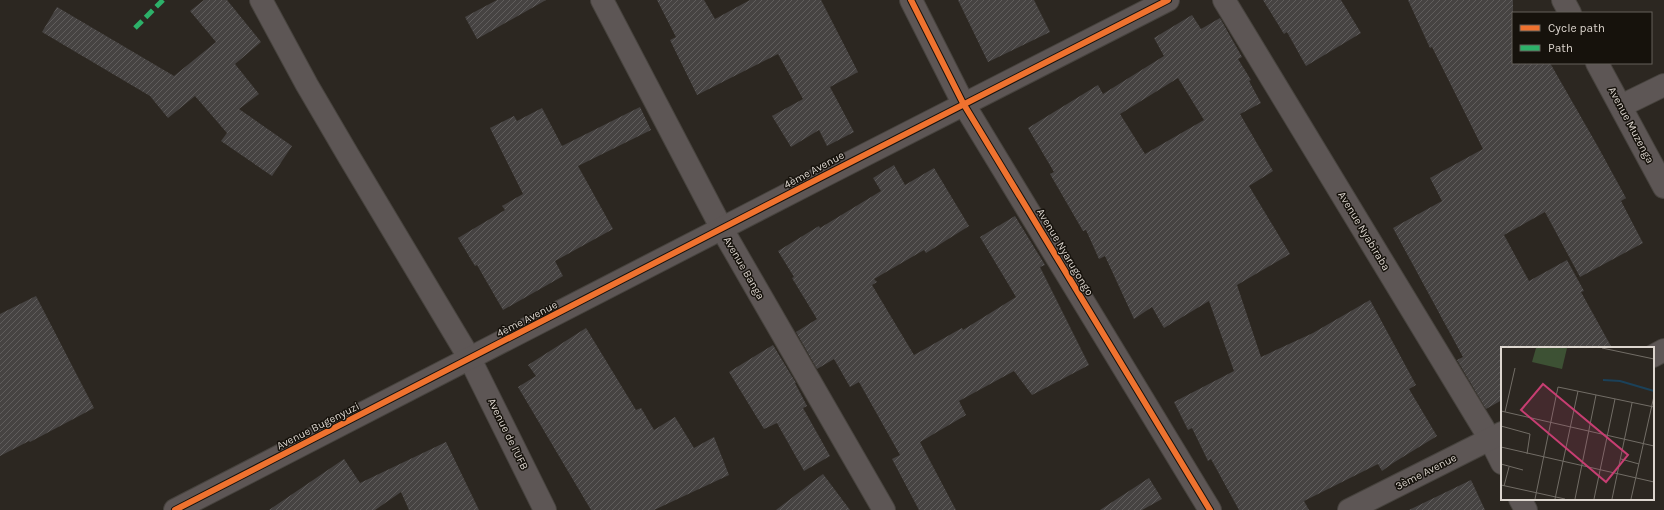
<svg xmlns="http://www.w3.org/2000/svg" width="1664" height="510" font-family="Karla,sans-serif">
	<defs>
		<pattern id="building-hatch" width="6" height="6" patternUnits="userSpaceOnUse"><rect width="6" height="6" fill="#464342"/><path d="M-1 1l2-2M0 6l6-6M5 7l2-2" fill="none" stroke="#605d5c"/></pattern>
	</defs>
	<rect width="100%" height="100%" fill="#2c2721"/>
	<!-- building -->
	<g fill="url(#building-hatch)" fill-rule="evenodd">
		<path d="M204 0H227L261 42 235 64 259 94 239 109 292 146 272 176 221 141 227 133 195 96 168 118 150 96 42 32 57 7 174 76 216 42 190 11Z"/>
		<path d="M497 0H546L477 39 465 17Z"/>
		<path d="M657 0H704L715 19 750 0H821L858 72 830 87 854 132 827 146 819 130 791 147 772 116 803 99 778 54 697 95 670 40 676 37Z"/>
		<path d="M958 0H1034L1050 32 988 62Z"/>
		<path d="M1263 0H1341L1361 33 1306 66 1287 32 1284 34Z"/>
		<path d="M1408 0H1513V63H1550L1597 145 1626 198 1621 201 1643 243 1580 277 1545 212 1504 235 1529 281 1567 260 1584 291 1581 292 1612 348H1502V400L1486 409 1457 360 1463 357 1393 228 1442 201 1430 178 1483 149 1432 47 1430 48Z"/>
		<path d="M1192 15 1201 29 1220 18 1242 57 1238 59 1251 80 1249 81 1261 103 1240 114 1273 171 1249 186 1290 254 1237 285 1261 357 1313 333 1370 300 1416 385 1409 389 1437 436 1393 463 1382 471 1378 464 1304 501 1309 510H1239L1211 459 1208 461 1192 428 1188 430 1174 402 1234 371 1209 301 1164 328 1152 307 1134 319 1105 256 1099 259 1086 230 1083 231 1050 174 1054 172 1028 128 1098 85 1103 94 1164 56 1154 38ZM1178 78 1204 120 1145 154 1120 114Z"/>
		<path d="M640 107 651 130 578 166 613 229 555 261 563 276 503 310 477 265 475 266 458 238 505 210 502 206 523 194 490 128 514 116 517 121 542 108 562 146Z"/>
		<path d="M894 165 905 185 934 168 969 226 926 253 924 250 874 279 877 282 872 285 914 355 962 328 963 330 1016 297 980 237 1015 216 1045 265 1040 267 1089 365 1032 395 1014 371 959 401 966 415 920 442 956 510H919L892 459 900 455 859 382 850 387 834 359 817 369 796 332 817 319 792 278 794 277 778 251 819 226 820 228 881 191 873 178Z"/>
		<path d="M36 296 94 408 30 442 29 441 0 456V314Z"/>
		<path d="M586 328 636 410 641 408 654 430 675 417 694 448 714 437 729 475 654 510H591L518 387 536 376 528 365Z"/>
		<path d="M773 345 796 383H795L807 406 803 408 830 456 804 471 777 423 764 429 729 372Z"/>
		<path d="M446 442 479 510H409L401 492 375 510H269L344 459 360 483Z"/>
		<path d="M823 474 850 510H776Z"/>
		<path d="M1149 478 1162 499 1142 510H1100Z"/>
		<path d="M1471 480 1485 510H1409Z"/>
	</g>
	<g fill="none" stroke-linecap="round" stroke-linejoin="round">
		<defs>
			<g id="street">
				<path d="M261 0 307 85 348 155 470 359 545 510"/>
				<path d="M602 0 722 229 884 510"/>
				<path d="M911 0 963 103 1210 510"/>
				<path d="M1224 0 1490 439 1502 463"/>
				<path d="M1563 0 1570 13"/>
				<path d="M1597 63 1664 187"/>
				<path d="M1621 106 1664 85"/>
				<path d="M1653 356 1664 350"/>
				<path d="M1520 499 1526 510"/>
				<path d="M175 510C506 341 836 168 1168 0"/>
				<path d="M1349 510 1502 433"/>
			</g>
		</defs>
		<!-- street casing -->
		<use href="#street" stroke="#47433e" stroke-width="24"/>
		<!-- street -->
		<use href="#street" stroke="#5d5655" stroke-width="22"/>
		<!-- quiet -->
		<path stroke="#2db169" stroke-width="5" stroke-dasharray="10 5" stroke-linecap="butt" d="M135 28 163 0"/>
		<defs>
			<g id="cycleway">
				<path d="M911 0 963 103 1210 510"/>
				<path d="M175 510C506 341 836 168 1168 0"/>
			</g>
		</defs>
		<!-- cycleway casing -->
		<use href="#cycleway" stroke="#16120c" stroke-width="8"/>
		<!-- cycleway -->
		<use href="#cycleway" stroke="#ef722f" stroke-width="6"/>
	</g>
	<g text-anchor="middle" dominant-baseline="central" stroke-width="3" stroke-linejoin="round" paint-order="stroke">
		<!-- street labels -->
		<g font-size="11" fill="#dcd5ce" stroke="#16120c">
			<text transform="translate(1631 125) rotate(62)">Avenue Muzenga</text>
			<text transform="translate(814 170) rotate(-28)">4ème Avenue</text>
			<text transform="translate(1364 231) rotate(59)">Avenue Nyabiraba</text>
			<text transform="translate(1065 252) rotate(59)">Avenue Nyarugongo</text>
			<text transform="translate(744 268) rotate(60)">Avenue Banga</text>
			<text transform="translate(527 319) rotate(-27)">4ème Avenue</text>
			<text transform="translate(318 426) rotate(-27)">Avenue Bugenyuzi</text>
			<text transform="translate(508 434) rotate(64)">Avenue de l'UFB</text>
			<text transform="translate(1426 472) rotate(-27)">3ème Avenue</text>
		</g>
	</g>
	<!-- overview -->
	<g transform="translate(1501 347)">
		<rect width="153" height="153" fill="#2c2721"/>
		<path d="M35 1H66L61 22 31 15Z" fill="#3d5134"/>
		<path fill="none" stroke="#1b4159" stroke-width="2" d="M102 33 119 34 153 44"/>
		<path fill="none" stroke="#726d66" stroke-width="1" d="M101 1 153 12M0 64 153 99M4 65 14 21M0 79 29 87 26 107M0 100 153 135M120 112 138 117M0 117 22 123M0 138 64 152M3 139 8 120M34 152 57 40 153 60M54 152 77 44M74 152 95 48M93 152 114 52M111 152 131 56M130 152 153 49"/>
		<path fill="#c73e72" fill-opacity="0.15" stroke="#c73e72" stroke-width="2" d="M42 37 127 108 105 135 20 63Z"/>
		<rect width="153" height="153" fill="none" stroke="#dcd5ce" stroke-width="2"/>
	</g>
	<!-- legend -->
	<rect x="1512" y="12" width="140" height="52" fill="#16120c" stroke="#65605a"/>
	<rect x="1520" y="25" width="20" height="6" fill="#ef722f" stroke="#65605a"/>
	<text x="1548" y="32" font-size="12" fill="#dcd5ce">Cycle path</text>
	<rect x="1520" y="45" width="20" height="6" fill="#2db169" stroke="#65605a"/>
	<text x="1548" y="52" font-size="12" fill="#dcd5ce">Path</text>
</svg>
